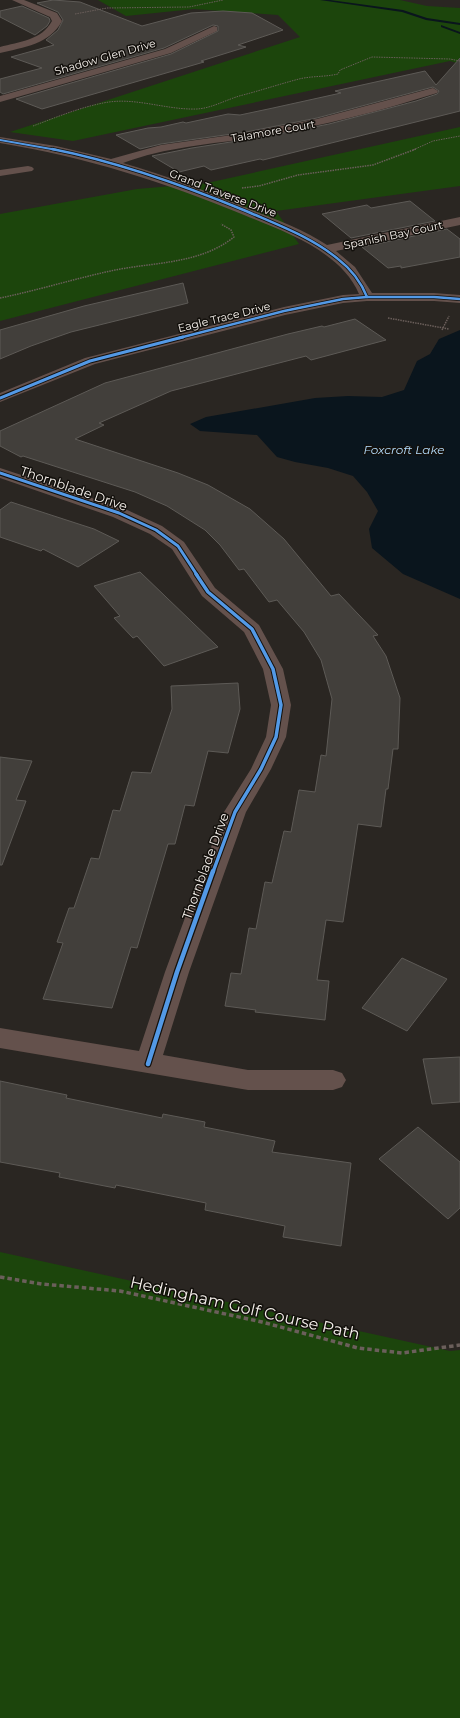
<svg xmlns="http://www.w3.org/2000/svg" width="460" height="1718" font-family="Montserrat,sans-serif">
	<rect width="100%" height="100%" fill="#2a2622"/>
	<!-- green -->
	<g fill="#1c450c">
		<path d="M98 0H400L427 6 460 8V64L450 61 73 141 10 132 300 37 278 15 194 9 126 16Z"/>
		<path d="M460 127V186L276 211 299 244 0 321V214L137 189 207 183Z"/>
		<path d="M0 1252 450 1351 460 1350V1718H0Z"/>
	</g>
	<!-- water -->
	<path fill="#0a151d" d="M460 330V599L403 574 372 548 369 529 378 511 367 492 353 476 328 468 295 462 277 457 257 435 200 431 190 424 206 417 315 398 348 396 382 397 404 390 417 361 430 354 439 339Z"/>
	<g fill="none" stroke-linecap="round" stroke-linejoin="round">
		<!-- stream -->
		<g fill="#0a151d" fill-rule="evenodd">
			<path d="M320 0H330L403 10 427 18 460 23V25L426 20 402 12Z"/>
			<path d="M441 25 460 32V34L441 27Z"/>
		</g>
	</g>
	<!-- building -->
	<g fill="#423f3b" stroke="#5d5a56">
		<path d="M53 0 80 2 142 26 191 13 223 11 252 13 283 30 238 45 246 47 201 61 204 62 42 109 16 99 171 54 218 31V26L213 25 164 48 3 94 0 92V79L42 68 11 57 54 45 46 40 58 30 63 20 58 12 37 3Z"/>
		<path d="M22 6 49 18 50 21 47 26 35 35 0 17V11Z"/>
		<path d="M460 58V111L263 160 260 159 211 170 204 166 179 172 152 156 192 148 263 137 329 124 416 101 437 94 439 91 433 87 317 118 246 132 161 144 140 149 116 135 148 128 161 127 183 122 186 123 228 114 240 115 273 108 341 93 335 91 425 71 436 85Z"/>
		<path d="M410 201 435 221 351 238 322 214 367 205 371 208Z"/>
		<path d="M447 229 460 239V257L401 268V266L388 268 362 247Z"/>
		<path d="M183 283 188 303 71 332 31 346 0 359V330L84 306Z"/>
		<path d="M355 319 386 340 311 360 306 356 171 391 99 423 104 425 75 439 178 473 208 485 250 509 284 539 331 596 339 594 378 635 373 636 386 656 400 698 398 749H393L388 789H386L381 827 358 824 343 922 326 920 317 980 329 981 325 1020 255 1012 256 1010 225 1006 231 973 241 974 249 928 256 929 265 882 272 883 284 831 291 832 299 790 315 792 321 755 326 756 332 699 321 660 304 632 277 600 269 602 244 569 239 570 220 545 205 530 167 506 135 492 23 456 21 457 0 446V431L105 383 288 334 322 326 324 327Z"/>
		<path d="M11 502 94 529 119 541 78 567 43 549 41 551 0 537V510Z"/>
		<path d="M140 572 218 647 164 666 137 636 133 638 114 618 120 616 94 586Z"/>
		<path d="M238 683 240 709 228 753 208 751 194 806 185 805 175 844H168L137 948 131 947 112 1008 43 999 63 943 57 942 69 908H74L91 858 99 859 113 810 120 811 132 772 151 773 172 709 171 686Z"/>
		<path d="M0 757 32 761 16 800 26 801 2 865H0Z"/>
		<path d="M402 958 447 979 407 1031 362 1008Z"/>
		<path d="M460 1057V1102L432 1104 423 1059Z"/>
		<path d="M0 1081 67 1095 66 1098 162 1118 163 1114 205 1122 204 1127 275 1141 272 1152 351 1163 341 1246 283 1237 285 1226 205 1210 206 1203 116 1185 115 1188 59 1177 60 1173 0 1162Z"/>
		<path d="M418 1127 460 1162V1208L448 1219 379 1159Z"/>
	</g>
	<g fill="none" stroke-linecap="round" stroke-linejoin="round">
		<!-- path-far2 -->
		<g stroke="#6b5f5b" stroke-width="1" stroke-dasharray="1.5 1" stroke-linecap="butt">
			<path d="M75 14 107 8 189 7 223 0"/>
			<path d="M33 126C57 117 83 106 109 102 138 98 167 110 197 109 213 108 227 99 243 95 262 90 280 84 299 79 311 76 325 77 338 74L340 70 372 57 450 59 460 61"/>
			<path d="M413 150 433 141 460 136"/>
		</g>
		<!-- path-far1 -->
		<g stroke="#6b5f5b" stroke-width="1.5" stroke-dasharray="1.5 1" stroke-linecap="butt">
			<path d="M242 188 259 186 298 175 373 165 416 149"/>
			<path d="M0 298C39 290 77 278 115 270 156 262 200 264 234 237L231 230 221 224"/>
			<path d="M388 318 449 329"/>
			<path d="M442 330 449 316"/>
		</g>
		<!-- path -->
		<path stroke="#6b5f5b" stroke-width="3.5" stroke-dasharray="4.5 3" stroke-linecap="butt" d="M0 1277 42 1284 120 1291 262 1322 358 1348 402 1353 460 1345"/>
		<!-- minor -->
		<g fill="#64514c" fill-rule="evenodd">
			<path d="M12 0H24L57 13 62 21C49 45 24 47 0 53V47C19 42 42 40 52 21L50 17Z"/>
			<path d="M214 26 217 27V31L171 53 0 102V96L165 49Z"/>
			<path d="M433 88 438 91 437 93C380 111 322 126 263 136 217 144 167 146 123 163 167 176 210 192 252 210 278 220 304 230 327 245L460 217V225L336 251 355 267 372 293H434L460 295V303L434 301H367L343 303 285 315 95 364 0 402V393L85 358 284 307 343 295 359 294C341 251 283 231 244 215 161 181 89 158 0 143V137L56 146 111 159 161 145 246 133 317 119Z"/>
			<path d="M28 166 32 167 34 169 32 171 0 176V170Z"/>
			<path d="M0 468 125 509 162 526 184 542 215 588 259 625 283 669 291 705 286 737 271 769 246 812 189 972 163 1055 248 1070H333L342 1073 346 1080 342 1087 333 1090H248L0 1048V1028L139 1051 165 972 224 812 251 769 266 737 271 705 263 669 244 632 202 596 172 549 150 534 113 517 0 478Z"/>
		</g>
		<defs>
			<path id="cycleway-far4" d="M0 140 57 150"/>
			<g id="cycleway-far3">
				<path d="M52 149C119 162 183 185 246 211 278 225 311 237 338 259 351 269 361 282 367 297"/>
				<path d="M179 338 284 311 343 299 367 297H434L460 299"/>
			</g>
			<g id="cycleway-far2">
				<path d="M0 398 90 361 183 337"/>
				<path d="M0 473 119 513 156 530 178 546 197 575"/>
			</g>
			<path id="cycleway-far1" d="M196 574 208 592 252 629 273 669 281 705 276 737 261 769 235 812 213 872"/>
			<path id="cycleway" d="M148 1064 177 972 213 871"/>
		</defs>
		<!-- cycleway-far4 casing -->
		<use href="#cycleway-far4" stroke="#13100c" stroke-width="3"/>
		<!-- cycleway-far3 casing -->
		<use href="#cycleway-far3" stroke="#13100c" stroke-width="4"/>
		<!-- cycleway-far2 casing -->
		<use href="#cycleway-far2" stroke="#13100c" stroke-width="5"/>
		<!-- cycleway-far1 casing -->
		<use href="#cycleway-far1" stroke="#13100c" stroke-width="5.5"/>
		<!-- cycleway casing -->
		<use href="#cycleway" stroke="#13100c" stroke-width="7"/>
		<!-- cycleway-far4 -->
		<use href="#cycleway-far4" stroke="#5399e6" stroke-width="2"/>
		<!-- cycleway-far3 -->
		<use href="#cycleway-far3" stroke="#5399e6" stroke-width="2.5"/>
		<!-- cycleway-far2 -->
		<use href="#cycleway-far2" stroke="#5399e6" stroke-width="3"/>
		<!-- cycleway-far1 -->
		<use href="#cycleway-far1" stroke="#5399e6" stroke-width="3.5"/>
		<!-- cycleway -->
		<use href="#cycleway" stroke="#5399e6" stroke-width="4.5"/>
	</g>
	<g text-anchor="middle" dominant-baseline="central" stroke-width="3" stroke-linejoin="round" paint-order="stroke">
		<!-- far-street labels -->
		<g font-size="11" fill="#f6f1ec" stroke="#13100c">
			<text transform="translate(105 57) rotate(-16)">Shadow Glen Drive</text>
			<text transform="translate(273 131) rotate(-10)">Talamore Court</text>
			<text transform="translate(223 193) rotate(21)">Grand Traverse Drive</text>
			<text transform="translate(393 235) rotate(-12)">Spanish Bay Court</text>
			<text transform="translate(224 317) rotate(-14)">Eagle Trace Drive</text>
		</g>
		<!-- far-water labels -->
		<g font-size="12" font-style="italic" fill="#b3ddfe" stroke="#13100c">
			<text x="404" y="449">Foxcroft Lake</text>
		</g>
		<!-- street labels -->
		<g font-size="13" fill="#f6f1ec" stroke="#13100c">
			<text transform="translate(74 488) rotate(19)">Thornblade Drive</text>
			<text transform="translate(205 866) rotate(-70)">Thornblade Drive</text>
		</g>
		<!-- near-street labels -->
		<g font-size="16" fill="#f6f1ec" stroke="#13100c">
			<text transform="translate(245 1308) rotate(13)">Hedingham Golf Course Path</text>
		</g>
	</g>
</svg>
